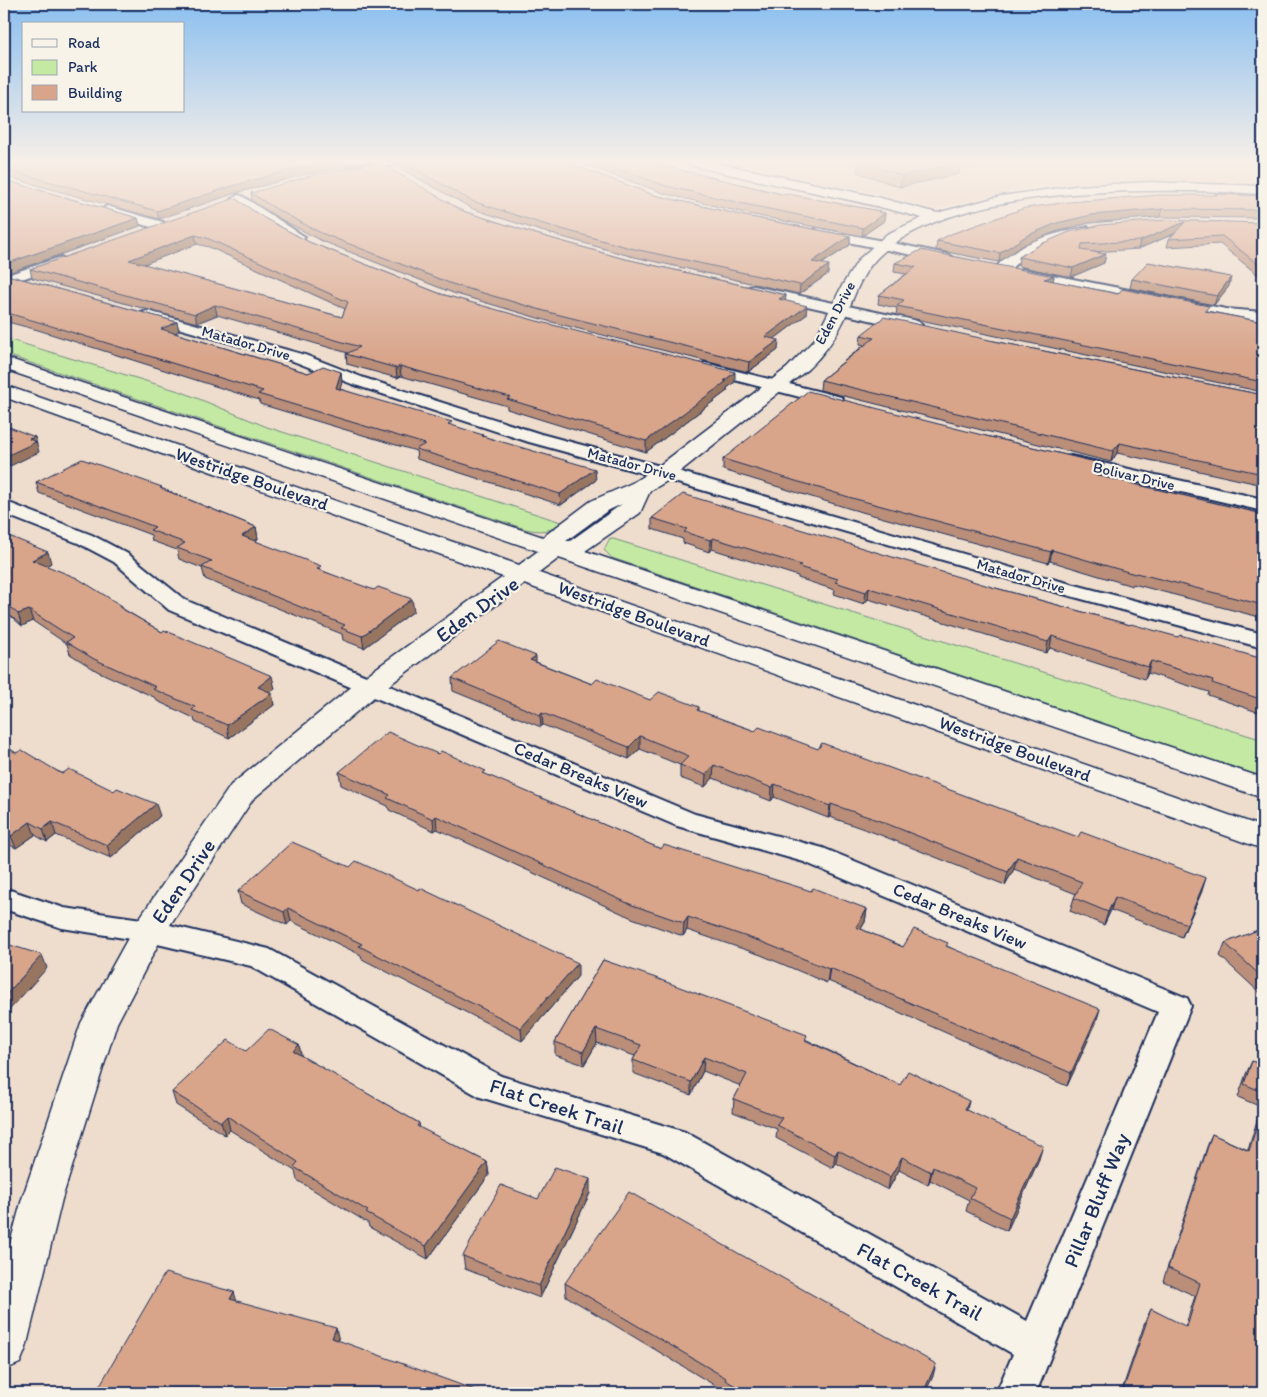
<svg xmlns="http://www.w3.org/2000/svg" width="1267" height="1397" font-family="Itim,sans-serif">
	<rect width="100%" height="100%" fill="#eedccc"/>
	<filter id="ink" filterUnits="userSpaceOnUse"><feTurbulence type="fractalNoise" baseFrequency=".02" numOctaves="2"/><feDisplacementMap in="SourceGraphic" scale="10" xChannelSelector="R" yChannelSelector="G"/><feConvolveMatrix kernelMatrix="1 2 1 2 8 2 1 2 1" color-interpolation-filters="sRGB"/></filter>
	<g filter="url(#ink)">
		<!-- built -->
		<path fill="#e7ccb8" d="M714 162H1253L1263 166V183L1110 181 1027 187 935 209 872 192 737 169Z"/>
		<!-- green -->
		<g fill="#c4e9a3" stroke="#708c80">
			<path d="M4 338 182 392 267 427 564 523C552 532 539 532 525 529L4 354Z"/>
			<path d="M610 538 1263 740V777L612 558 604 550Z"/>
		</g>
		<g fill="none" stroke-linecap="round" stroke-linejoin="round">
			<defs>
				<g id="street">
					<path d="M376 162H399L397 164 350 175 344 171 346 169Z"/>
					<path d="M238 195 242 196 305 237 303 240C287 244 247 211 234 202L232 199Z"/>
					<path d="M107 206 163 222 164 225 158 229 103 213 101 210Z"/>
					<path d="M1088 227 1095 231 1093 234 1053 242 1018 262 1007 272H997L995 269C1015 241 1057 233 1088 227Z"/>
					<path d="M818 228 947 254 954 258 947 262 813 235 811 232Z"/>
					<path d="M61 257 68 261 66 264 4 285V276Z"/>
					<path d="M1022 269 1226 309 1263 312V321L1226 317 1017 276 1015 273Z"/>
					<path d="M754 286 914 320 919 322 922 325 919 328 914 330 749 293 747 290 749 287Z"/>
					<path d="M148 311 305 355 364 378 541 434 671 469 1029 573 1263 634V648L1015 581 657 477 529 442 352 384 293 361 143 318 141 315 143 312Z"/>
					<path d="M705 363 841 397 843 401 841 405 835 406 699 371 697 368 699 365Z"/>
					<path d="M1071 456 1263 499V511L1065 465 1062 461 1065 457Z"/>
					<path d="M4 501 92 535 128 554 185 600 695 814 823 848 1187 998 1191 1006 1036 1393H996L1013 1354 663 1153 480 1097 251 966 149 942 62 928 4 909V888L64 908 149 920 269 949 501 1076 685 1132 1027 1321 1158 1012 804 862 677 826 169 610 114 562 78 543 4 514Z"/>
				</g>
				<path id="secondary" d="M689 162H712L877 197 937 213 1001 196 1075 186 1150 182 1263 186V194C1163 188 953 182 878 257 860 275 854 298 844 320 835 339 823 355 808 369L672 478 650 491 640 513 585 551 1263 778V798L559 558 539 573 1263 827V849L524 584 380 692 253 799 162 937 117 1023 62 1199 26 1348 20 1363 4 1370V1266L22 1199 81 1023 137 922 231 785 360 680 503 577 4 397V385L519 565 538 551 4 369V357L543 537 591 501 632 483 656 468 787 368 815 339 843 284 859 259 887 234 922 218C846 196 768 185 691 165ZM622 504 570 541H566L607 511Z"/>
			</defs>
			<!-- street casing -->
			<use href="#street" stroke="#1b2f5e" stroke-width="4"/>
			<!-- secondary casing -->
			<use href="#secondary" stroke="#1b2f5e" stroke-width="3"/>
			<!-- street -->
			<use href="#street" fill="#f7f3e8" fill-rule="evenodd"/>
			<!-- secondary -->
			<use href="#secondary" fill="#f7f3e8" fill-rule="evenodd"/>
		</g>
		<!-- wall -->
		<g fill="#ba8e78" stroke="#1b2f5e" fill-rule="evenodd">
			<path d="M4 162 295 177 233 194 159 219 4 176Z"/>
			<path d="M395 162H652L668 167 786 195 880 211 879 212 885 213 884 221 862 236 748 214 666 194 582 164 565 162 654 195 745 216 850 236V245L822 264 828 274 799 294 630 256 541 231 473 209 396 166Z"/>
			<path d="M858 162H982L960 166 959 174 900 187 857 172Z"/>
			<path d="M4 180 138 218 140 226 11 272 4 271Z"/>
			<path d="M251 193 463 211 529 232 621 258 786 295 785 301 806 315 774 339 778 350 748 372 548 321 453 293 322 241 277 217 252 201Z"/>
			<path d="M1215 194 1263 196V220L1261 218 1160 217 1089 223 1055 232 1025 244 999 262 936 250 937 241 1215 195Z"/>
			<path d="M264 218 309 242 441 294 735 382 727 388V391L646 452 507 409V406L401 376 397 378 347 364 346 354 348 353 217 315 197 323 32 278 30 269ZM197 244 209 247 345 309 342 317 143 264Z"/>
			<path d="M1263 223V279L1220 244 1167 247 1169 239 1174 234 1138 249 1093 252 1106 254 1104 263 1071 277 1018 266 1019 257 1041 244Z"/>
			<path d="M895 263 1054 276 1053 281 1263 322V392L896 315 897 308 878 304 879 295 906 274 894 272Z"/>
			<path d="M4 274 177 322 179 331 175 333 308 373 341 372 342 382 340 389 483 436 596 480 561 505 417 459 416 451 260 404 259 400 38 330 4 321Z"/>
			<path d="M1132 279 1229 286 1214 305 1130 288Z"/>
			<path d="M861 335 994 341 1263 395V485L1117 453 1111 462 820 390 821 380 864 345 860 344Z"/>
			<path d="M986 436 1104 464 1101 474 1100 476 1263 514V618L1133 584 1132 586 1050 561 1048 563 851 509 723 470V459Z"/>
			<path d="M36 482 163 489 256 527 258 539 255 541 414 611 364 648 343 640 342 634 205 579 202 568 179 559 177 550 152 541 151 535 39 493Z"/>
			<path d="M652 518 992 587 1130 625 1263 659V714L1208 695 1209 692 1148 673 1145 679 1050 648 1046 653 868 599 864 604 834 594 835 590 798 578V576L712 549 709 552 683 543V539L652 529Z"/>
			<path d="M4 534 51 563 46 566 122 606 123 609 162 632 275 689 270 692 274 705 229 738 195 722 194 718 157 701 156 698 97 671 70 654 67 644 33 621 22 626 4 610Z"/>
			<path d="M536 662 592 684 650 700 699 707V711L1202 891 1182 937 1111 910 1104 925 1070 911 1074 898 1076 894 1014 869 1005 885 878 834 830 817 828 818 774 797 771 801 713 778 705 787 680 778V765L640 749 629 759 543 725 541 727 453 691 452 678Z"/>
			<path d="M4 745 16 753 160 816 111 858 56 835 47 842 35 835 16 848 4 842Z"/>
			<path d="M339 772 486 775 661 849 867 909 865 922 861 929 903 947 947 946 1096 1023 1067 1086 828 981 827 983 761 955 687 930 683 936 632 918 437 829 434 831 389 810 388 806 341 785Z"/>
			<path d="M238 891 578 976 522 1041 362 959 361 955 291 921 287 925 241 904Z"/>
			<path d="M1263 928V1001L1260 993 1220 956 1225 943Z"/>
			<path d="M603 960 807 1040 900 1085 967 1110 1039 1159 1007 1231 966 1211 969 1200 930 1180 928 1185 899 1170 888 1190 836 1163 833 1168 776 1138 777 1129 733 1112 734 1099 741 1086 703 1071 691 1095 633 1073V1060L635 1056 597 1043 584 1065 555 1055V1042Z"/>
			<path d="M1263 1030V1057L1258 1043Z"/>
			<path d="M299 1045 301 1056 419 1123 420 1128 487 1162 489 1175 428 1259 369 1227 368 1223 297 1180 295 1171 230 1130 225 1135 176 1105 172 1092 246 1051Z"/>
			<path d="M1252 1061 1263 1066V1393H1121L1145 1322 1151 1309 1185 1327 1195 1296 1163 1281 1207 1147 1212 1134 1248 1150 1261 1107 1238 1097 1246 1074Z"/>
			<path d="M590 1193 540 1298 465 1269 463 1256 538 1199Z"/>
			<path d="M565 1283 933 1376 925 1393H725L724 1392V1391L566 1296Z"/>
		</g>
		<!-- shaded-wall -->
		<g fill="#977461" stroke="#1b2f5e">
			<path d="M329 162H366L295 177 233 194 159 219 157 211 232 186 293 169Z"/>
			<path d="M952 162H982L960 166 959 174 900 187 902 176Z"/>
			<path d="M1162 209 1160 217 1089 223 1055 232 1025 244 999 262 1000 253 1026 236 1057 223 1091 215Z"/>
			<path d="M880 211 879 217 885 213 884 221 862 236 863 228Z"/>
			<path d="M138 218 140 226 11 272 8 263Z"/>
			<path d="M1185 222 1183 230 1138 249 1140 241Z"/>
			<path d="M195 235 197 244 131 269 129 260Z"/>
			<path d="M850 236V245L812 270V262Z"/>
			<path d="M1106 254 1104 263 1071 277 1073 268Z"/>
			<path d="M829 265 828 274 799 294 800 285Z"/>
			<path d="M1054 276 1052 285 1044 279Z"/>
			<path d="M1231 277 1229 286 1214 305 1217 296Z"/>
			<path d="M786 295 785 304 779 299Z"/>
			<path d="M215 305 217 315 197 323 195 314Z"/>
			<path d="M807 306 806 315 765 346V337Z"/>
			<path d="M177 322 179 331 163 338 161 329Z"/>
			<path d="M779 340 778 350 748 372 749 362Z"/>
			<path d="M400 366 401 376 397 378 396 368Z"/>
			<path d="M341 372 342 382 337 398 336 388Z"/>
			<path d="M735 372V382L727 388V391L646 452V441Z"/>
			<path d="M35 437 39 452 4 469V457L29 439Z"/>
			<path d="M1120 443 1117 453 1111 462 1113 451Z"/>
			<path d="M1104 464 1101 474 1093 486 1095 475Z"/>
			<path d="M595 469 596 480 561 505 560 494Z"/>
			<path d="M256 527 258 539 244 547 242 536Z"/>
			<path d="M713 538 712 549 709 552 710 540Z"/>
			<path d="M1052 550 1050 561 1048 563 1051 552Z"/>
			<path d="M48 552 51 563 36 572 32 560Z"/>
			<path d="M869 588 868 599 864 604 866 592Z"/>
			<path d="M412 599 414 611 364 648 362 636Z"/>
			<path d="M29 610 33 621 22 626 18 614Z"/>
			<path d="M1052 636 1050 648 1046 653 1048 642Z"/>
			<path d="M536 656V668L530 660Z"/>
			<path d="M1151 661 1148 673 1145 679 1148 667Z"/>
			<path d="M272 676 275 689 260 699 258 687Z"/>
			<path d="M272 693 274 705 229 738 227 725Z"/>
			<path d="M542 713 543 725 541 727 540 715Z"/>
			<path d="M640 736V749L629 759V747Z"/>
			<path d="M714 765 713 778 705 787 706 775Z"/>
			<path d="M775 784 774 797 771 801 772 788Z"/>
			<path d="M156 804 160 816 111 858 107 845Z"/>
			<path d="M831 804 830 817 828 818 830 806Z"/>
			<path d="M436 816 437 829 434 831 433 819Z"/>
			<path d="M30 822 35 835 16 848 11 836Z"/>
			<path d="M52 822 56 835 47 842 43 829Z"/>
			<path d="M1017 857 1014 869 1005 885 1008 872Z"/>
			<path d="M1206 878 1202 891 1182 937 1187 924Z"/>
			<path d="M1115 897 1111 910 1104 925 1108 912Z"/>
			<path d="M288 908 291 921 287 925 284 912Z"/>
			<path d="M867 909 865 922 854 940 856 927Z"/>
			<path d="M688 917 687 930 683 936 684 923Z"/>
			<path d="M42 955 47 968 4 1016V997Z"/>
			<path d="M578 963V976L522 1041 521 1028Z"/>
			<path d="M830 968 828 981 827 983 829 969Z"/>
			<path d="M1100 1009 1096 1023 1067 1086 1071 1073Z"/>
			<path d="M596 1029 597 1043 584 1065 583 1052Z"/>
			<path d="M299 1045 302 1059 293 1051Z"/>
			<path d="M704 1057 703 1071 691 1095V1082Z"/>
			<path d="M969 1101 966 1114 965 1109Z"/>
			<path d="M227 1116 230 1130 225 1135 221 1122Z"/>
			<path d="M1043 1146 1039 1159 1007 1231 1010 1218Z"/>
			<path d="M838 1150 836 1163 833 1168 835 1155Z"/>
			<path d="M902 1157 899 1170 888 1190 890 1177Z"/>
			<path d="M487 1162 489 1175 428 1259 426 1246Z"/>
			<path d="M933 1167 930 1180 928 1185 931 1172Z"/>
			<path d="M590 1179V1193L540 1298 539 1286Z"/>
			<path d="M234 1292 238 1305 230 1299Z"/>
			<path d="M336 1328 339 1341 332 1338Z"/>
			<path d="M936 1364 933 1376 925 1393H923Z"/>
		</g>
		<!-- building -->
		<g fill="#d8a58b" stroke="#1b2f5e" fill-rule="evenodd">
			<path d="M4 162H329L293 169 232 186 157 211 4 169Z"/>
			<path d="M379 162 463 211 529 232 621 258 786 295 779 299 807 306 765 337 779 340 749 362 548 312 452 284 321 233 276 209 251 193 310 176Z"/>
			<path d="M402 162H565L654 195 745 216 850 236 812 262 829 265 800 285 630 248 540 223 472 201Z"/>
			<path d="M598 162H652L668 167 786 195 788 194 880 211 878 212 885 213 863 228 749 205 666 186Z"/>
			<path d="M863 162H961L902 176Z"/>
			<path d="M4 180 138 218 8 263 4 262Z"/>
			<path d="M1215 194 1263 196V210L1162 209 1091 215 1057 223 1026 236 1000 253 937 241 951 234 1025 208 1069 202 1158 195H1217Z"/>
			<path d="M235 198 264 218 309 242 441 294 537 321 735 372 724 381H727L646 441 507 399 510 397 400 366 396 368 346 354 360 347 215 305 195 314 30 269ZM195 235 207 238 348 302 342 317 129 260Z"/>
			<path d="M1165 220 1263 223V268L1222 236 1169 239 1185 222 1140 241 1082 244 1081 250 1106 254 1073 268 1019 257 1041 244 1069 232 1100 225Z"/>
			<path d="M921 250 1054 276 1044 279 1118 294 1122 289 1209 306 1205 311 1263 322V382L897 306 904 300 879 295 916 267 895 263Z"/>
			<path d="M1148 262 1231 277 1217 296 1132 279Z"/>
			<path d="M4 274 177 322 161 329 308 373 323 366 341 372 336 388 452 422 448 424 483 435 482 436 595 469 560 494 416 449 425 444 258 394 263 391 35 321 4 312Z"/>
			<path d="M884 317 994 341 1263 395V474L1120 443 1113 451 821 380 874 338 861 335Z"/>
			<path d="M808 391 986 436 1104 464 1095 475 1263 514V605L1136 573 1135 574 1052 550 1051 552 852 498 723 459Z"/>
			<path d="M4 425 35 437 29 439 36 442 4 457Z"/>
			<path d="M82 459 162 487 160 488 256 527 242 536 321 566 317 569 374 590 378 587 412 599 362 636 341 628 345 625 202 567 212 561 177 548 185 543 150 530 155 527 36 482Z"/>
			<path d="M683 494 992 587 1130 625 1131 624 1178 637 1180 635 1263 659V700L1212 683 1213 680 1151 661 1148 667 1052 636 1048 642 869 588 866 592 835 582 838 579 799 567 801 565 713 538 710 540 684 532 687 529 652 518Z"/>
			<path d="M4 534 48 552 32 560 77 578 122 606 119 607 162 632 164 630 272 676 258 687 272 693 227 725 192 710 195 707 153 689 156 687 94 659 66 642 73 638 29 610 18 614 4 602Z"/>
			<path d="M499 641 536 656 530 660 592 684 597 679 650 700 659 692 699 707 697 710 755 731 759 727 818 749 822 743 1078 837 1081 832 1206 878 1187 924 1115 897 1108 912 1074 898 1082 882 1017 857 1008 872 880 821 831 804 830 806 775 784 772 788 714 765 706 775 680 765 689 756 640 736 629 747 542 713 540 715 452 678Z"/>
			<path d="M388 732 438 754 441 751 486 771 483 773 661 849 664 845 811 891 813 888 867 909 856 927 903 947 914 929 948 943 946 946 1100 1009 1071 1073 830 968 829 969 762 942 688 917 684 923 632 905 436 816 433 819 387 798 390 795 339 772Z"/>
			<path d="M4 745 16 753 22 750 62 774 69 769 114 791 117 788 156 804 107 845 52 822 43 829 30 822 11 836 4 832Z"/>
			<path d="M292 842 350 867 356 861 419 890 420 888 578 963 521 1028 359 946 362 944 288 908 284 912 238 891Z"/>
			<path d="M1263 928V978L1225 943Z"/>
			<path d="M4 945 9 947 10 945 42 955 4 997Z"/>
			<path d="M603 960 653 977 807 1035 805 1040 900 1085 908 1071 969 1101 965 1109 1043 1146 1010 1218 970 1198 975 1188 933 1167 931 1172 902 1157 890 1177 838 1150 835 1155 777 1125 782 1118 734 1099 747 1074 704 1057 691 1082 633 1060 641 1045 596 1029 583 1052 555 1042Z"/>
			<path d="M269 1029 299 1045 293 1051 419 1123 417 1126 487 1162 426 1246 366 1213 368 1211 294 1167 298 1162 227 1116 221 1122 172 1092 228 1040 246 1051Z"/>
			<path d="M1252 1061 1263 1066V1092L1244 1084Z"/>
			<path d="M1263 1106V1393H1122L1151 1309 1187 1327 1200 1283 1168 1268 1212 1134 1249 1151Z"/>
			<path d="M555 1167 590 1179 539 1286 463 1256 501 1185 538 1199Z"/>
			<path d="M629 1192 936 1364 923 1393H748L725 1380 726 1378 565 1283Z"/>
			<path d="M165 1273 234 1292 230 1299 336 1328 332 1338 483 1393H99L96 1392Z"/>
		</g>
	</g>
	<!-- sky -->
	<linearGradient id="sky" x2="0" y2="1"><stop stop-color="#8abff0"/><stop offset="0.45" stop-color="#f7efe8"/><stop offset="1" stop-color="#f7efe8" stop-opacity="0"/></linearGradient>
	<rect width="1267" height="358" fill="url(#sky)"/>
	<g text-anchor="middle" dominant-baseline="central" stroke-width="4.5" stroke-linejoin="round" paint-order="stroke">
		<!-- far-street labels -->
		<g font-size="15" fill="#1b2f5e" stroke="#f7f3e8">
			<text transform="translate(835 313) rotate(-62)">Eden Drive</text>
			<text transform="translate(246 343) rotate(16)">Matador Drive</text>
			<text transform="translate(632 464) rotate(15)">Matador Drive</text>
			<text transform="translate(1134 476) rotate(13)">Bolivar Drive</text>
			<text transform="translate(1021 576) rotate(16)">Matador Drive</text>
		</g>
		<!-- street labels -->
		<g font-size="18" fill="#1b2f5e" stroke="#f7f3e8">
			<text transform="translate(252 479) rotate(19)">Westridge Boulevard</text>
			<text transform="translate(634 614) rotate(20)">Westridge Boulevard</text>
			<text transform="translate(1015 749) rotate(20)">Westridge Boulevard</text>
			<text transform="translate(581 775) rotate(23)">Cedar Breaks View</text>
			<text transform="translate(960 916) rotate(23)">Cedar Breaks View</text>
		</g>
		<!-- near-street labels -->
		<g font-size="21" fill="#1b2f5e" stroke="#f7f3e8">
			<text transform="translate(477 609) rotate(-36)">Eden Drive</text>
			<text transform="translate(183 881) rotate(-56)">Eden Drive</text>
			<text transform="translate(557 1106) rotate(18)">Flat Creek Trail</text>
			<text transform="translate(1096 1200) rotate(-68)">Pillar Bluff Way</text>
			<text transform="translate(920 1281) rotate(29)">Flat Creek Trail</text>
		</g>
	</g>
	<!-- margin -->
	<rect width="1267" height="1397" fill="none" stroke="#f7f3e8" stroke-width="20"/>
	<rect x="10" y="10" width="1247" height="1377" fill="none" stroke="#1b2f5e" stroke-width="2" filter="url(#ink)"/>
	<!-- legend -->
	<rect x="22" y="22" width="162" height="90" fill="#f7f3e8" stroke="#9fa5b1"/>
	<rect x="32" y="39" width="25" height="8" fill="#f7f3e8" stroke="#9fa5b1"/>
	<text x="68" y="48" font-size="15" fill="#1b2f5e">Road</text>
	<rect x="32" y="60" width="25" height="15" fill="#c4e9a3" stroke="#9fa5b1"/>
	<text x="68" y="72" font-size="15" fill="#1b2f5e">Park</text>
	<rect x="32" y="85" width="25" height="15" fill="#d8a58b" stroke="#9fa5b1"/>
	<text x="68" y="98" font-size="15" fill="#1b2f5e">Building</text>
</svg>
